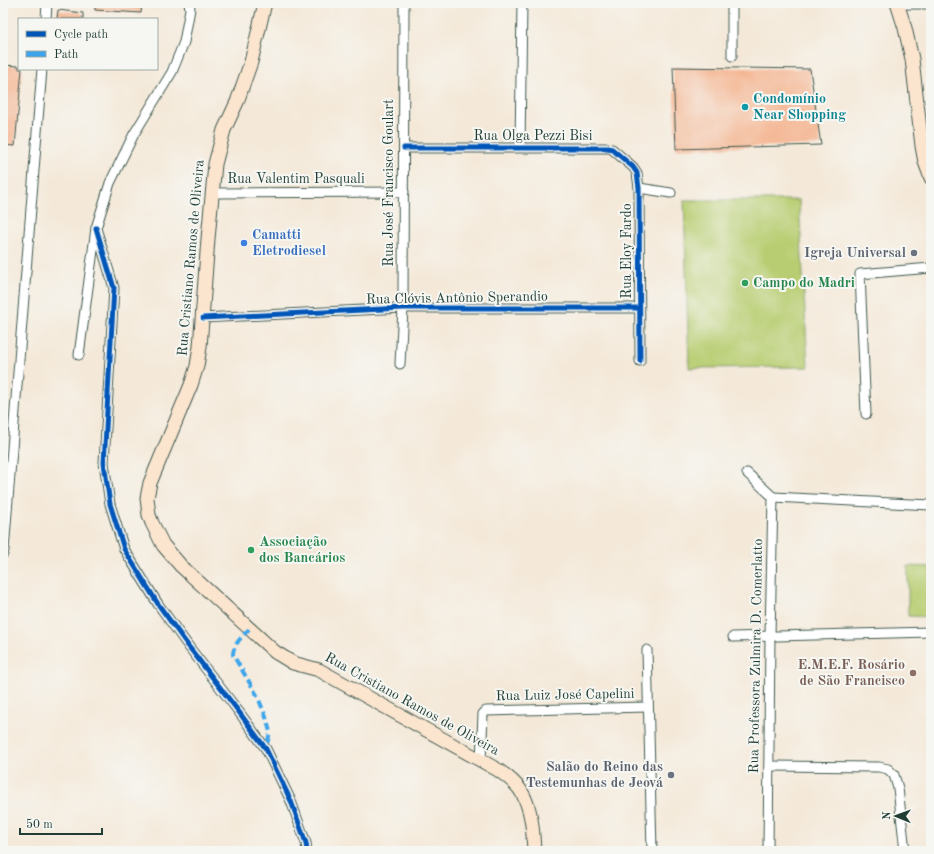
<svg xmlns="http://www.w3.org/2000/svg" width="934" height="854" font-family="'Old Standard TT',serif">
	<rect width="100%" height="100%" fill="#f6f6f2"/>
	<filter id="ink" filterUnits="userSpaceOnUse"><feTurbulence type="fractalNoise" baseFrequency=".025" numOctaves="2"/><feDisplacementMap in="SourceGraphic" scale="8" xChannelSelector="R" yChannelSelector="G"/><feConvolveMatrix kernelMatrix="1 2 1 2 8 2 1 2 1" color-interpolation-filters="sRGB"/></filter>
	<filter id="wash" filterUnits="userSpaceOnUse"><feTurbulence type="fractalNoise" baseFrequency=".012" numOctaves="4" result="noise"/><feDisplacementMap in="SourceGraphic" scale="16" xChannelSelector="R" yChannelSelector="G"/><feGaussianBlur stdDeviation="0.9" result="paint"/><feColorMatrix in="noise" values="0 0 0 0 0 0 0 0 0 0 0 0 0 0 0 0 0 1.4 0 .05"/><feComposite in="paint" operator="in"/></filter>
	<g filter="url(#wash)">
		<rect width="100%" height="100%" fill="#f4e9d9"/>
		<!-- green -->
		<g fill="#b8cd71" stroke="#6c8552">
			<path d="M684 200H799L808 367 689 368Z"/>
			<path d="M908 566 931 567V617L908 616Z"/>
		</g>
		<g id="blocks">
			<!-- building -->
			<g fill="#f4b28d">
				<path d="M95 3H142L141 13 95 10Z"/>
				<path d="M58 10 83 13V19H57Z"/>
				<path d="M3 65 19 66V69H22L15 146 3 145Z"/>
				<path d="M673 67 810 69 821 145 676 149Z"/>
			</g>
		</g>
	</g>
	<g filter="url(#ink)">
		<use href="#blocks" fill-opacity="0" stroke="#3f574d" stroke-width="1"/>
		<g fill="none" stroke-linecap="round" stroke-linejoin="round">
			<defs>
				<g id="street">
					<path d="M732 3V56"/>
					<path d="M897 4H931"/>
					<path d="M46 19 47 3"/>
					<path d="M520 147 522 3"/>
					<path d="M404 148H608L612 149 633 167 637 173 639 188 640 361"/>
					<path d="M639 188 671 193"/>
					<path d="M212 193 404 192"/>
					<path d="M96 228 114 288 104 463 110 504 124 549 158 604 189 647 239 712 266 749 291 801 306 843 307 851"/>
					<path d="M203 318 403 308H639"/>
					<path d="M79 355 96 228 110 183 134 134 172 72 184 42 190 9 189 3"/>
					<path d="M400 364 403 308 404 3"/>
					<path d="M866 414 860 274 931 268"/>
					<path d="M747 473 773 497 770 636 768 851"/>
					<path d="M773 497 931 505"/>
					<path d="M3 554 4 550 42 69"/>
					<path d="M733 637 931 632"/>
					<path d="M647 650 652 851"/>
					<path d="M481 761 483 714 486 711 648 707"/>
					<path d="M769 766 879 767 888 769 894 775 898 788 905 851"/>
				</g>
				<g id="secondary">
					<path d="M265 3 251 62 237 102 224 130 215 164 208 239 200 347 197 366 191 385 150 483 147 498 149 515 152 523 163 545 181 566 275 652 293 663 319 670 498 770C507 776 515 782 521 791 532 809 533 831 534 851"/>
					<path d="M897 3 905 28 912 59 922 146 925 162 931 178"/>
				</g>
			</defs>
			<!-- street casing -->
			<use href="#street" stroke="#3f574d" stroke-width="11"/>
			<!-- secondary casing -->
			<use href="#secondary" stroke="#3f574d" stroke-width="15"/>
			<!-- street -->
			<use href="#street" stroke="#fff" stroke-width="9"/>
			<!-- secondary -->
			<use href="#secondary" stroke="#fbe5cf" stroke-width="13"/>
			<!-- quiet -->
			<path stroke="#3da4eb" stroke-width="4" stroke-dasharray="8 4" stroke-linecap="butt" d="M249 629C243 636 233 644 233 655L257 695 266 717 270 732 266 749"/>
			<defs>
				<g id="cycleway">
					<path d="M404 148H608L612 149 633 167 637 173 639 188 640 361"/>
					<path d="M96 228 114 288 104 463 110 504 124 549 158 604 189 647 239 712 266 749 291 801 306 843 307 851"/>
					<path d="M203 318 403 308H639"/>
				</g>
			</defs>
			<!-- cycleway casing -->
			<use href="#cycleway" stroke="#f6f6f2" stroke-width="8"/>
			<!-- cycleway -->
			<use href="#cycleway" stroke="#0057b8" stroke-width="5"/>
		</g>
	</g>
	<!-- markers -->
	<circle fill="#0f9aa8" stroke="#f6f6f2" stroke-width="1.5" cx="745" cy="107" r="4"/>
	<circle fill="#3f7fe0" stroke="#f6f6f2" stroke-width="1.5" cx="244" cy="243" r="4"/>
	<g fill="#6b7280" stroke="#f6f6f2" stroke-width="1.5">
		<circle cx="914" cy="253" r="4"/>
		<circle cx="671" cy="775" r="4"/>
	</g>
	<g fill="#2e9e5b" stroke="#f6f6f2" stroke-width="1.5">
		<circle cx="745" cy="283" r="4"/>
		<circle cx="251" cy="550" r="4"/>
	</g>
	<circle fill="#8d6e63" stroke="#f6f6f2" stroke-width="1.5" cx="913" cy="673" r="4"/>
	<g text-anchor="middle" dominant-baseline="central" stroke-width="4" stroke-linejoin="round" paint-order="stroke">
		<!-- culture labels -->
		<g font-size="14" font-weight="bold" fill="#0d838f" stroke="#f6f6f2" text-anchor="start">
			<text x="753" y="99">Condomínio<tspan x="753" dy="16">Near Shopping</tspan></text>
		</g>
		<!-- street labels -->
		<g font-size="14" fill="#1f3d34" stroke="#f6f6f2">
			<text x="533" y="136">Rua Olga Pezzi Bisi</text>
			<text x="296" y="179">Rua Valentim Pasquali</text>
			<text transform="translate(389 183) rotate(-90)">Rua José Francisco Goulart</text>
			<text transform="translate(627 251) rotate(-90)">Rua Eloy Fardo</text>
			<text transform="translate(191 258) rotate(-85)">Rua Cristiano Ramos de Oliveira</text>
			<text transform="translate(457 298) rotate(-1)">Rua Clóvis Antônio Sperandio</text>
			<text transform="translate(756 656) rotate(-89)">Rua Professora Zulmira D. Comerlatto</text>
			<text transform="translate(565 695) rotate(-1)">Rua Luiz José Capelini</text>
			<text transform="translate(412 704) rotate(29)">Rua Cristiano Ramos de Oliveira</text>
		</g>
		<!-- shop labels -->
		<g font-size="14" font-weight="bold" fill="#366cbe" stroke="#f6f6f2" text-anchor="start">
			<text x="252" y="235">Camatti<tspan x="252" dy="16">Eletrodiesel</tspan></text>
		</g>
		<!-- worship labels -->
		<g font-size="14" font-weight="bold" fill="#5b616d" stroke="#f6f6f2" text-anchor="end">
			<text x="906" y="253">Igreja Universal</text>
			<text x="663" y="767">Salão do Reino das<tspan x="663" dy="16">Testemunhas de Jeová</tspan></text>
		</g>
		<!-- leisure labels -->
		<g font-size="14" font-weight="bold" fill="#27864d" stroke="#f6f6f2" text-anchor="start">
			<text x="753" y="283">Campo do Madri</text>
			<text x="259" y="542">Associação<tspan x="259" dy="16">dos Bancários</tspan></text>
		</g>
		<!-- education labels -->
		<g font-size="14" font-weight="bold" fill="#785e54" stroke="#f6f6f2" text-anchor="end">
			<text x="905" y="665">E.M.E.F. Rosário<tspan x="905" dy="16">de São Francisco</tspan></text>
		</g>
	</g>
	<!-- margin -->
	<rect width="934" height="854" fill="none" stroke="#f6f6f2" stroke-width="16"/>
	<!-- legend -->
	<rect x="18" y="18" width="140" height="52" fill="#f6f6f2" stroke="#a0aca6"/>
	<rect x="26" y="31" width="20" height="6" fill="#0057b8" stroke="#a0aca6"/>
	<text x="54" y="38" font-size="12" fill="#1f3d34">Cycle path</text>
	<rect x="26" y="51" width="20" height="6" fill="#3da4eb" stroke="#a0aca6"/>
	<text x="54" y="58" font-size="12" fill="#1f3d34">Path</text>
	<!-- north arrow -->
	<g transform="translate(896 816) rotate(271)" stroke="#f6f6f2" stroke-width="3" paint-order="stroke">
	<path d="M0-3L7 15L0 10L-7 15Z" fill="#1f3d34"/>
	<text y="-6" font-size="11" font-weight="bold" text-anchor="middle" fill="#1f3d34">N</text>
	</g>
	<!-- scale -->
	<path d="M20 828v6h82v-6" fill="none" stroke="#1f3d34" stroke-width="2"/>
	<text x="26" y="828" font-size="12" fill="#1f3d34" stroke="#f6f6f2" stroke-width="3" paint-order="stroke">50 m</text>
</svg>
